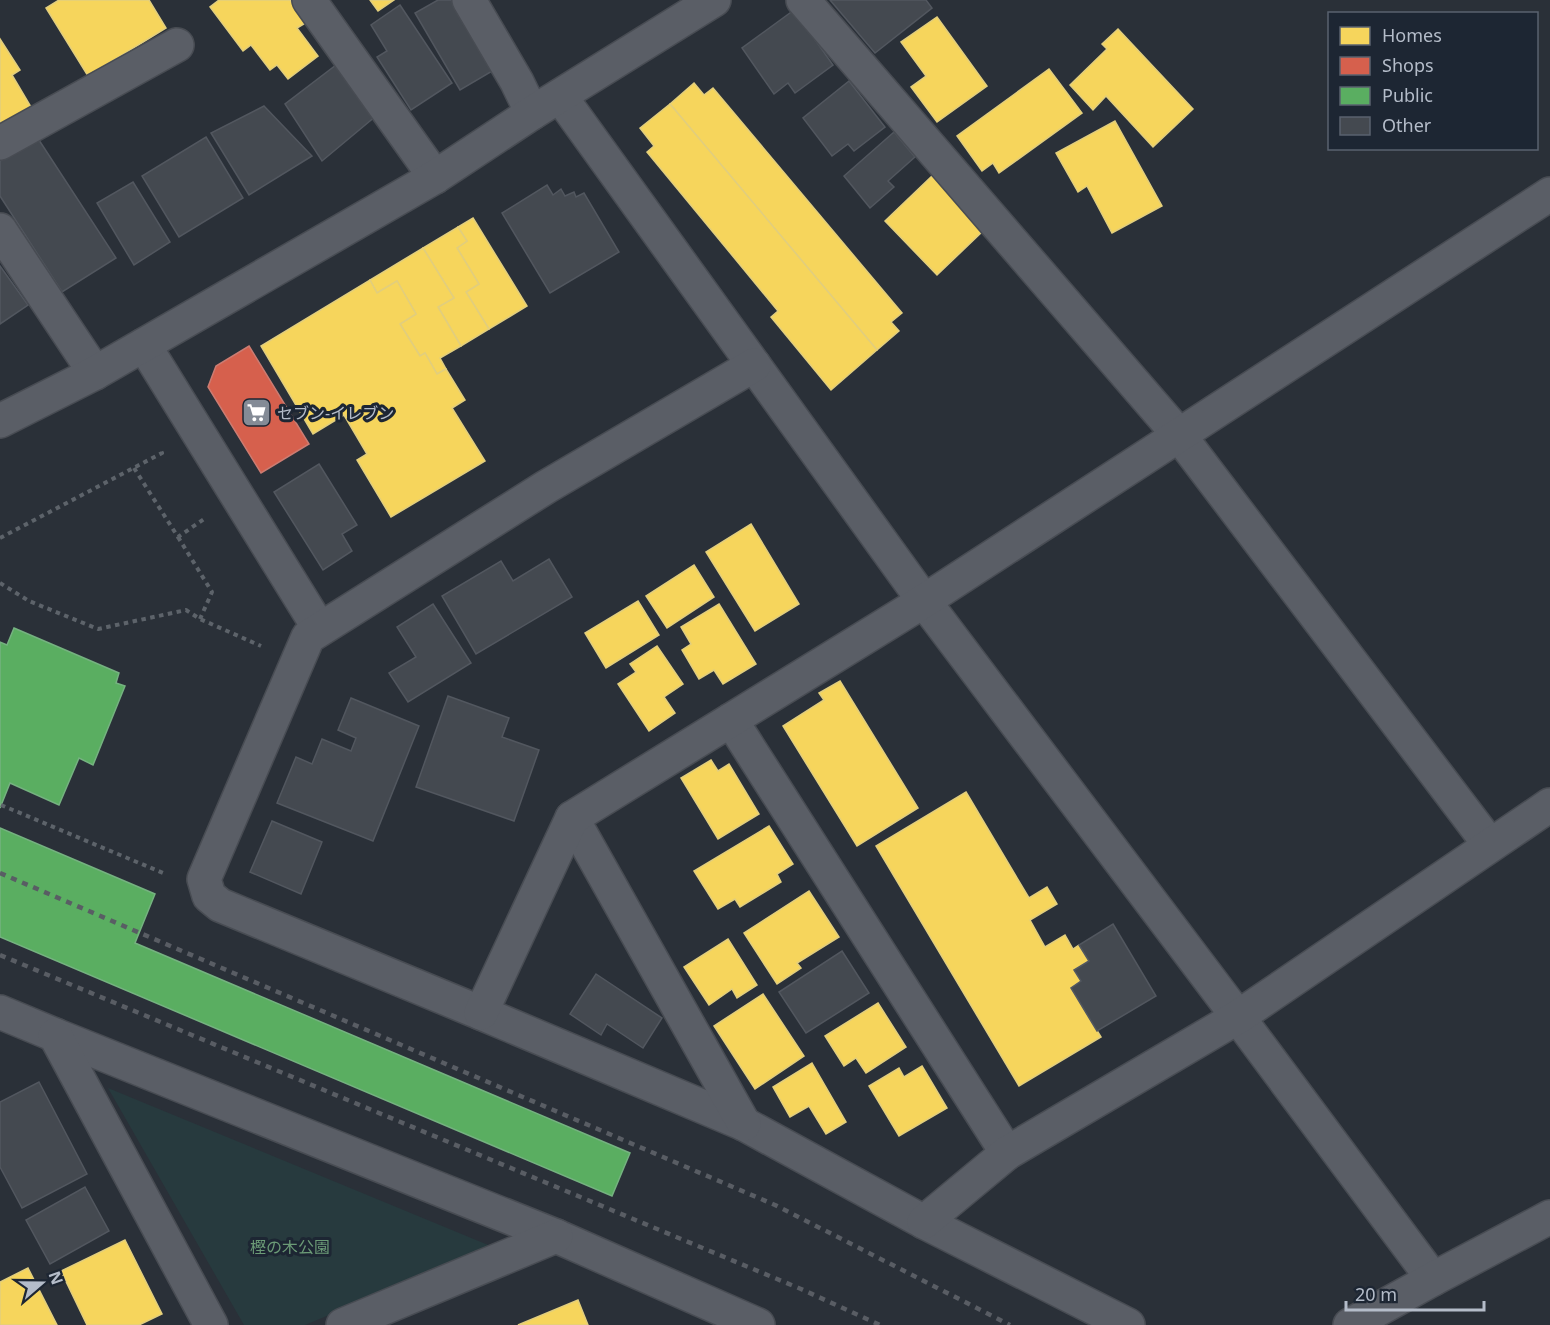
<svg xmlns="http://www.w3.org/2000/svg" width="1550" height="1325" font-family="'Noto Sans','Noto Sans JP',sans-serif">
	<rect width="100%" height="100%" fill="#2a3038"/>
	<!-- green -->
	<path fill="#273a3e" d="M108 1088 493 1247 305 1325H244Z"/>
	<!-- homes -->
	<g fill="#f6d55c" stroke="#e2ce7d" stroke-width="1.5">
		<path d="M59 0H149L166 28 88 76 46 8Z"/>
		<path d="M219 0H290L307 22 297 28 318 56 288 79 277 65 270 70 251 45 243 51 210 7Z"/>
		<path d="M370 0H394L378 11Z"/>
		<path d="M937 17 987 86 937 122 911 87 926 76 901 42Z"/>
		<path d="M1118 29 1193 109 1153 147 1106 96 1093 110 1070 85 1107 49 1102 44Z"/>
		<path d="M0 39 20 70 12 75 31 107 0 127Z"/>
		<path d="M1049 69 1082 113 999 173 993 163 982 171 957 136Z"/>
		<path d="M694 83 704 95 713 88 902 313 891 322 899 331 877 350 670 104Z"/>
		<path d="M670 104 877 350 831 390 771 317 778 311 647 152 654 146 640 128Z"/>
		<path d="M1115 121 1162 206 1112 233 1087 186 1078 192 1056 153Z"/>
		<path d="M933 175 984 230 937 275 885 221Z"/>
		<path d="M473 218 527 306 489 329 466 292 479 284 457 248 467 241 458 227Z"/>
		<path d="M458 227 467 241 457 248 479 284 466 292 489 329 461 346 438 307 454 298 423 248Z"/>
		<path d="M423 248 454 298 438 307 461 346 440 358 446 369 437 374 425 353 420 356 400 324 416 314 397 281 377 293 370 280Z"/>
		<path d="M370 280 377 293 397 281 416 314 400 324 420 356 425 353 437 374 446 369 465 400 452 408 485 461 391 517 357 460 367 454 344 415 313 434 261 346Z"/>
		<path d="M751 524 799 604 755 631 706 552Z"/>
		<path d="M694 565 714 597 667 628 646 596Z"/>
		<path d="M638 601 659 635 606 668 585 633Z"/>
		<path d="M719 604 756 664 723 684 714 670 699 679 682 650 691 644 681 627Z"/>
		<path d="M657 646 683 684 664 697 675 713 649 731 618 684 636 672 630 664Z"/>
		<path d="M840 681 918 808 857 846 783 726 824 700 819 693Z"/>
		<path d="M711 760 718 771 729 764 759 814 718 839 681 778Z"/>
		<path d="M966 792 1029 898 1047 887 1057 904 1030 920 1045 947 1065 935 1073 949 1079 945 1089 961 1074 970 1081 981 1071 988 1101 1037 1019 1086 876 846Z"/>
		<path d="M769 826 793 864 777 874 781 882 740 907 735 899 718 909 694 871Z"/>
		<path d="M809 891 839 937 797 963 801 968 777 984 744 933Z"/>
		<path d="M728 939 757 985 737 998 732 989 709 1005 684 967Z"/>
		<path d="M763 994 804 1056 755 1089 714 1026Z"/>
		<path d="M878 1003 906 1047 866 1073 856 1058 844 1066 825 1036Z"/>
		<path d="M812 1063 846 1122 826 1134 809 1106 790 1117 773 1087Z"/>
		<path d="M922 1066 947 1108 899 1136 869 1086 899 1068 904 1077Z"/>
		<path d="M125 1240 162 1314 139 1325H87L61 1271Z"/>
		<path d="M28 1268 57 1325H0V1282Z"/>
		<path d="M578 1300 588 1325H518Z"/>
	</g>
	<!-- shops -->
	<path fill="#d6604d" stroke="#cc7c72" stroke-width="1.5" d="M249 346 309 444 261 473 208 387 216 366Z"/>
	<!-- public -->
	<g fill="#5aae61" stroke="#75b280" stroke-width="1.5">
		<path d="M14 628 119 673 116 683 125 686 93 765 79 758 59 805 10 783 0 808V642L7 645Z"/>
		<path d="M0 828 155 894 135 943 630 1153 612 1196 0 937Z"/>
	</g>
	<!-- building -->
	<g fill="#444950" stroke="#52575f" stroke-width="1.5">
		<path d="M438 0H453L494 70 460 90 415 13Z"/>
		<path d="M830 0H926L932 8 875 53Z"/>
		<path d="M400 5 452 83 411 110 377 57 387 51 371 25Z"/>
		<path d="M794 10 833 65 795 93 788 83 774 94 742 48Z"/>
		<path d="M336 65 376 116 322 161 285 104Z"/>
		<path d="M849 81 885 127 854 151 848 144 832 156 803 118Z"/>
		<path d="M264 106 312 156 249 195 211 133Z"/>
		<path d="M894 132 915 157 888 181 894 187 870 208 844 176Z"/>
		<path d="M37 137 116 258 62 292 0 196V161Z"/>
		<path d="M206 137 243 198 179 237 142 176Z"/>
		<path d="M133 182 170 242 134 265 97 203Z"/>
		<path d="M547 185 553 195 561 189 565 196 574 192 576 197 584 193 619 252 550 293 502 213Z"/>
		<path d="M0 266 28 305 0 324Z"/>
		<path d="M319 464 357 525 342 534 352 551 323 570 274 492Z"/>
		<path d="M549 559 572 597 476 654 442 596 501 561 513 581Z"/>
		<path d="M433 604 471 663 408 702 389 673 416 657 397 627Z"/>
		<path d="M448 696 509 718 502 737 539 750 514 821 416 787Z"/>
		<path d="M351 698 419 726 373 841 277 803 296 757 312 764 322 739 351 751 356 738 338 730Z"/>
		<path d="M272 821 322 842 301 894 250 872Z"/>
		<path d="M1113 924 1156 996 1097 1031 1071 988 1081 981 1074 970 1089 961 1079 945Z"/>
		<path d="M842 951 869 993 806 1033 779 992Z"/>
		<path d="M596 974 662 1018 643 1048 607 1024 601 1035 570 1014Z"/>
		<path d="M39 1082 87 1174 22 1208 0 1167V1102Z"/>
		<path d="M85 1187 109 1231 50 1264 26 1220Z"/>
	</g>
	<g fill="none" stroke-linecap="round" stroke-linejoin="round">
		<defs>
			<g id="minor">
				<path d="M309 0 435 177"/>
				<path d="M469 0 517 82 532 113"/>
				<path d="M803 0 1179 435 1490 845"/>
				<path d="M560 96 924 601 1238 1017 1433 1279"/>
				<path d="M0 143 177 45"/>
				<path d="M0 230 95 373"/>
				<path d="M144 345 319 628"/>
				<path d="M754 365 546 487 308 637 204 879 209 896 220 905 481 1013 744 1124 924 1222 1128 1325"/>
				<path d="M731 720 1007 1153"/>
				<path d="M572 818 744 1124"/>
				<path d="M0 1012 55 1035 556 1236 758 1325"/>
				<path d="M481 1013 572 818 924 601 1550 194"/>
				<path d="M55 1035 211 1325"/>
				<path d="M924 1222 1007 1153 1238 1017 1550 805"/>
				<path d="M343 1325 556 1236"/>
				<path d="M1350 1325 1433 1279 1550 1217"/>
			</g>
			<path id="tertiary" d="M0 421 95 373 435 177 532 113 714 0"/>
		</defs>
		<!-- minor casing -->
		<use href="#minor" stroke="#484c53" stroke-width="36"/>
		<!-- tertiary casing -->
		<use href="#tertiary" stroke="#484c53" stroke-width="36"/>
		<!-- path -->
		<g stroke="#5d636a" stroke-width="4" stroke-dasharray="4.5 4.5" stroke-linecap="butt">
			<path d="M134 468 178 537 204 519"/>
			<path d="M178 537 212 592 200 619"/>
			<path d="M0 538 162 453 161 451"/>
			<path d="M0 583 29 601 98 629 186 610 200 619 261 646"/>
			<path d="M1 805 163 873"/>
		</g>
		<!-- minor -->
		<use href="#minor" stroke="#5a5e66" stroke-width="33"/>
		<!-- tertiary -->
		<use href="#tertiary" stroke="#5a5e66" stroke-width="33"/>
		<!-- rail -->
		<g stroke="#595d64" stroke-width="4.5" stroke-dasharray="6 6" stroke-linecap="butt">
			<path d="M0 873 775 1205 1010 1325"/>
			<path d="M0 955 801 1289 880 1325"/>
		</g>
	</g>
	<!-- icons -->
	<defs>
		<symbol id="supermarket-square" viewBox="-11 -11 22 22"><rect x="-9" y="-9" width="18" height="18" rx="4" fill="#848b96" stroke="#1d2633"/><path d="M-6-5.5h2.5l.6 2H6L4.5 2H-2.5L-4.4-4H-6ZM-1.5 3.2a1.3 1.3 0 1 0 .1 0ZM3 3.2a1.3 1.3 0 1 0 .1 0Z" fill="#fff"/></symbol>
	</defs>
	<g fill-rule="evenodd">
		<use href="#supermarket-square" x="240" y="396" width="33" height="33"/>
	</g>
	<g text-anchor="middle" dominant-baseline="central" stroke-width="6" stroke-linejoin="round" paint-order="stroke">
		<!-- poi labels -->
		<g font-size="16" fill="#b4bcc9" stroke="#1d2633" text-anchor="start">
			<text x="277" y="413">セブン-イレブン</text>
		</g>
		<!-- park labels -->
		<g font-size="16" fill="#6b9a76" stroke="#1d2633">
			<text x="290" y="1247">樫の木公園</text>
		</g>
	</g>
	<!-- legend -->
	<rect x="1328" y="12" width="210" height="138" fill="#1d2633" stroke="#59626f" stroke-width="1.5"/>
	<rect x="1340" y="27" width="30" height="18" fill="#f6d55c" stroke="#59626f" stroke-width="1.5"/>
	<text x="1382" y="42" font-size="18" fill="#b4bcc9">Homes</text>
	<rect x="1340" y="57" width="30" height="18" fill="#d6604d" stroke="#59626f" stroke-width="1.5"/>
	<text x="1382" y="72" font-size="18" fill="#b4bcc9">Shops</text>
	<rect x="1340" y="87" width="30" height="18" fill="#5aae61" stroke="#59626f" stroke-width="1.5"/>
	<text x="1382" y="102" font-size="18" fill="#b4bcc9">Public</text>
	<rect x="1340" y="117" width="30" height="18" fill="#444950" stroke="#59626f" stroke-width="1.5"/>
	<text x="1382" y="132" font-size="18" fill="#b4bcc9">Other</text>
	<!-- north arrow -->
	<g transform="translate(42 1283) rotate(70)" stroke="#1d2633" stroke-width="4.5" paint-order="stroke">
	<path d="M0-4.5L10 22L0 15L-10 22Z" fill="#b4bcc9"/>
	<text y="-9" font-size="16" font-weight="bold" text-anchor="middle" fill="#b4bcc9">N</text>
	</g>
	<!-- scale -->
	<path d="M1346 1301v9h138v-9" fill="none" stroke="#b4bcc9" stroke-width="3"/>
	<text x="1355" y="1301" font-size="18" fill="#b4bcc9" stroke="#1d2633" stroke-width="4.5" paint-order="stroke">20 m</text>
</svg>
